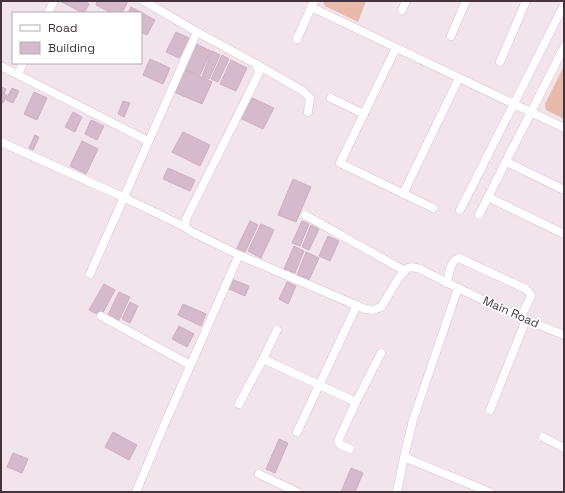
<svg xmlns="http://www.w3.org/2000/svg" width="565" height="493" font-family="'Space Grotesk',sans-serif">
	<rect width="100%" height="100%" fill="#f2e4ec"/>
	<!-- green -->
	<g fill="#e8baac">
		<path d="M323 1H366L358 22 325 6Z"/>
		<path d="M564 66V119L546 110 545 104Z"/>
	</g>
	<!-- building -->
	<g fill="#d4baca" stroke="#cfadc1">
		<path d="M60 1H84L89 4 84 13H83Z"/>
		<path d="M97 1H128L122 13H112L96 5Z"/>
		<path d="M131 7 155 20 147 35 141 32V13H128Z"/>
		<path d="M176 32 189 38 179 58 166 52Z"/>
		<path d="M194 43 211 51 200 75 183 68Z"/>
		<path d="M212 51 220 55 209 79 202 76Z"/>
		<path d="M222 55 229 59 218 82 211 79Z"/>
		<path d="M150 59 170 68 163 84 143 75Z"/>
		<path d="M231 60 247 68 236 91 220 84Z"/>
		<path d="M184 69 212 82 202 104 174 92Z"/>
		<path d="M1 87 6 89 4 94 7 95 3 103 1 102Z"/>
		<path d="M12 88 19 91 13 103 6 100Z"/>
		<path d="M34 92 47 98 37 120 24 114Z"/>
		<path d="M250 97 274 108 263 129 240 118Z"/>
		<path d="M123 101 130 103 124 117 118 114Z"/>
		<path d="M73 112 82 117 75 132 65 127Z"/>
		<path d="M91 120 104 126 97 140 85 134Z"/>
		<path d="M183 132 210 145 200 166 172 152Z"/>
		<path d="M35 135 39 137 33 150 29 148Z"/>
		<path d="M82 141 98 149 86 174 70 166Z"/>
		<path d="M168 168 195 180 190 191 163 179Z"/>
		<path d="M293 179 311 187 296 222 278 215Z"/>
		<path d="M250 221 258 225 244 254 236 250Z"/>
		<path d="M302 221 309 224 300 246 292 243Z"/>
		<path d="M261 224 274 230 261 258 248 251Z"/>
		<path d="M311 225 319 229 309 250 302 247Z"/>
		<path d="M328 236 339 241 330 261 319 256Z"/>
		<path d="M294 246 304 251 295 273 284 269Z"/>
		<path d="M306 252 319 258 309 280 297 275Z"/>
		<path d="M231 279 249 286 245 296 227 288Z"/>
		<path d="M287 282 296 286 288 304 279 299Z"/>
		<path d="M104 284 115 290 101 316 89 310Z"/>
		<path d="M119 292 130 297 118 322 107 317Z"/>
		<path d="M130 302 138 306 130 323 122 319Z"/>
		<path d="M183 304 206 314 201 326 178 315Z"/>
		<path d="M179 326 194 334 187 347 172 339Z"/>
		<path d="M113 432 137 445 129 460 105 447Z"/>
		<path d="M279 439 288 443 275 473 266 469Z"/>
		<path d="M13 453 28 459 22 473 7 467Z"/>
		<path d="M351 468 363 473 355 492H341Z"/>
	</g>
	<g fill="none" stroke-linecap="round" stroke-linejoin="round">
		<defs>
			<g id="street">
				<path d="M144 1 197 32 256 64 259 72 257 77 186 219 185 227 192 232 239 255 365 309 373 310 381 307C388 298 399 273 408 268 411 266 416 268 420 269 467 293 515 316 564 335"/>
				<path d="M311 7 564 128"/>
				<path d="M402 10 406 1"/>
				<path d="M48 13 54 1"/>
				<path d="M451 36 466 1"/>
				<path d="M297 39 314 1"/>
				<path d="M396 48 340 163 433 208"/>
				<path d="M500 62 526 1"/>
				<path d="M256 64 303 91 310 98 308 112"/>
				<path d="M1 66 148 141"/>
				<path d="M18 74 23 63"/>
				<path d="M331 98 364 114"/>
				<path d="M1 142 123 197 185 227"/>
				<path d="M507 162 564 190"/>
				<path d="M403 194 459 78"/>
				<path d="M488 197 564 234"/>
				<path d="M460 210 564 5"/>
				<path d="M305 215 405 271"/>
				<path d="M479 215 564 47"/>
				<path d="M90 274 197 32"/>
				<path d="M447 283C449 274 450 261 459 258L526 289 529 292 531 296 521 317"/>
				<path d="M101 316 190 365"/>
				<path d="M263 359 356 402"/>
				<path d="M239 404 263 359 277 330"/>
				<path d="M490 410 526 320"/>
				<path d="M297 432 357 305"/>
				<path d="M543 437 564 448"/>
				<path d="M350 449 341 445 338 441 356 402 381 353"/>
				<path d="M404 457 489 492"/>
				<path d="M259 474 297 492"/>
				<path d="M136 492 162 430 239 255"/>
				<path d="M397 492 404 457 413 420 458 288"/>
			</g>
		</defs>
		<!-- street casing -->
		<use href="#street" stroke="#d9c1ce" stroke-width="9"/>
		<!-- street -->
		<use href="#street" stroke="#fff" stroke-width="8"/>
	</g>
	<g text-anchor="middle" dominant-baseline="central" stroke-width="3.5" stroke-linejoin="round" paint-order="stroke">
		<!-- street labels -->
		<g font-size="12" fill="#45343e" stroke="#fff">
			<text transform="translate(511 312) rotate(24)">Main Road</text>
		</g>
	</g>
	<!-- border -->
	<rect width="565" height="493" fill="none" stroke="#45343e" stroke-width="4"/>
	<!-- legend -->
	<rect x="12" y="12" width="130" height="52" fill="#ffffff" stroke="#b5aeb2"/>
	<rect x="20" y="25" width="20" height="6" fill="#ffffff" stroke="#b5aeb2"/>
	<text x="48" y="32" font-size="12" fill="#45343e">Road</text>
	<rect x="20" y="42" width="20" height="12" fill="#d4baca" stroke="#b5aeb2"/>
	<text x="48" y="52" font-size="12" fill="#45343e">Building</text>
</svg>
